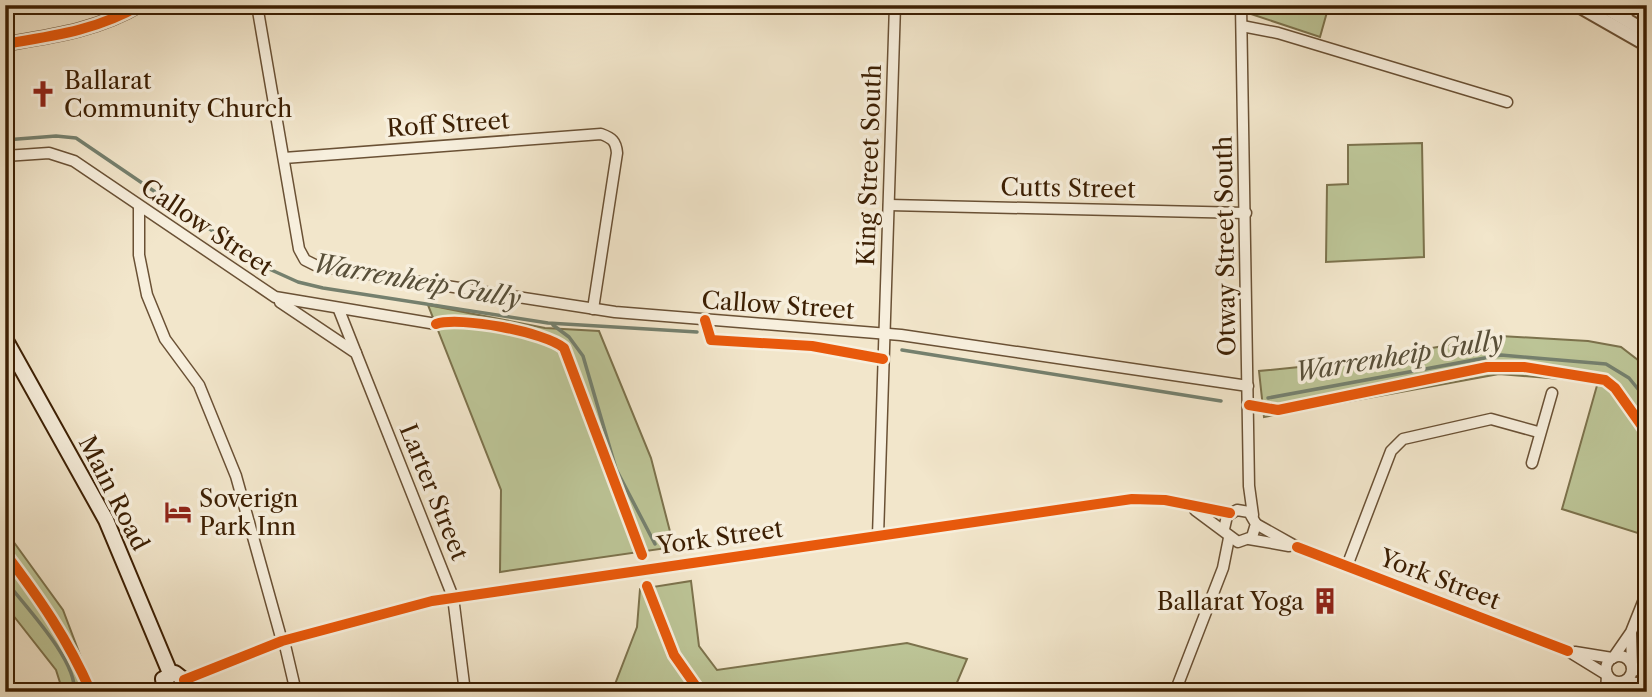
<svg xmlns="http://www.w3.org/2000/svg" width="1652" height="697" font-family="'Libre Caslon Text',serif">
	<rect width="100%" height="100%" fill="#f2e6cb"/>
	<filter id="stains"><feTurbulence type="fractalNoise" baseFrequency=".00286" numOctaves="4"/><feColorMatrix values="0 0 0 0 .2 0 0 0 0 .09 0 0 0 0 .02 0 0 0 .5 -.17"/></filter>
	<radialGradient id="worn" r=".72"><stop offset=".6" stop-color="#630" stop-opacity="0"/><stop offset="1" stop-color="#630" stop-opacity=".3"/></radialGradient>
	<!-- green -->
	<g fill="#bcc496" stroke="#7c724c" stroke-width="2">
		<path d="M1251 5H1329L1320 37 1251 14Z"/>
		<path d="M1422 143 1424 257 1326 262 1327 185 1348 184V145Z"/>
		<path d="M428 305 545 328 599 331 651 458 674 547 500 572 501 490Z"/>
		<path d="M1500 336 1588 341 1621 347 1647 367V536L1562 509 1598 382 1499 374 1264 417 1259 371 1358 361Z"/>
		<path d="M5 530 63 610 94 692H63L56 670 5 605Z"/>
		<path d="M691 581 699 646 717 670 907 643 967 659 953 692H612L637 627 640 589Z"/>
	</g>
	<g fill="none" stroke-linecap="round" stroke-linejoin="round">
		<!-- stream -->
		<g stroke="#75806e" stroke-width="3.5">
			<path d="M5 140 56 136 76 138 267 268 298 282 323 288 548 323 697 332"/>
			<path d="M553 325 569 337 583 356 616 469 655 544"/>
			<path d="M902 350 1221 401"/>
			<path d="M1268 398 1501 355 1606 364 1629 378 1647 400"/>
			<path d="M5 580C24 605 78 661 74 692"/>
		</g>
		<defs>
			<g id="minor">
				<path d="M257 5 299 249 305 260 317 266 615 312 901 335 1248 386"/>
				<path d="M1241 5 1249 486 1253 515"/>
				<path d="M1625 18 1631 5"/>
				<path d="M1242 26 1278 33 1507 102"/>
				<path d="M5 156 49 153 74 161 275 297 436 324"/>
				<path d="M284 158 601 134C612 138 616 141 617 153L593 309"/>
				<path d="M889 205 1246 213"/>
				<path d="M139 206V255L147 295 165 339 199 385 236 476 282 641"/>
				<path d="M280 302 356 353 453 597 465 692"/>
				<path d="M339 310 356 353"/>
				<path d="M1532 463 1552 393"/>
				<path d="M1195 510 1238 542 1252 537 1256 524 1249 512 1237 510 1227 516 1224 529"/>
				<path d="M1256 524 1297 547 1568 651 1607 675"/>
				<path d="M878 536 895 5"/>
				<path d="M1249 539 1289 546"/>
				<path d="M1347 566 1391 451 1403 439 1491 419 1538 432"/>
				<path d="M1631 633 1632 666"/>
				<path d="M284 641 296 692"/>
				<path d="M1575 652 1612 658"/>
				<circle cx="1619" cy="669" r="13"/>
				<path d="M1613 658 1631 632 1647 592"/>
				<path d="M1632 667 1647 675"/>
				<path d="M184 680 282 641 432 601 1132 499 1165 500 1230 513"/>
				<path d="M1625 681 1647 685"/>
				<path d="M1175 692 1223 568 1229 538"/>
				<path d="M1606 692 1607 675"/>
			</g>
			<g id="tertiary">
				<path d="M1577 5 1647 45"/>
				<path d="M1601 5 1647 32"/>
				<path d="M5 44C53 36 98 30 140 5"/>
			</g>
			<g id="secondary">
				<path d="M5 339 106 520 170 673"/>
				<path d="M165 692 163 679 175 673 184 680 182 692"/>
			</g>
		</defs>
		<!-- minor casing -->
		<use href="#minor" stroke="#6a5135" stroke-width="13"/>
		<!-- tertiary casing -->
		<use href="#tertiary" stroke="#6a5135" stroke-width="16"/>
		<!-- secondary casing -->
		<use href="#secondary" stroke="#3c1f03" stroke-width="18"/>
		<!-- minor -->
		<use href="#minor" stroke="#f7efdd" stroke-width="10"/>
		<!-- tertiary -->
		<use href="#tertiary" stroke="#f7efdd" stroke-width="12"/>
		<!-- secondary -->
		<use href="#secondary" stroke="#f7efdd" stroke-width="14"/>
		<defs>
			<g id="cycleway">
				<path d="M5 44C53 36 98 30 140 5"/>
				<path d="M705 320 711 340 812 346 883 359"/>
				<path d="M436 324C460 316 545 332 564 348L642 555"/>
				<path d="M1249 405 1278 410 1487 367H1524L1605 380 1615 388 1647 433"/>
				<path d="M1297 547 1568 651"/>
				<path d="M5 553C40 599 67 638 91 692"/>
				<path d="M647 586 674 655 700 692"/>
				<path d="M184 680 282 641 432 601 1132 499 1165 500 1230 513"/>
			</g>
		</defs>
		<!-- cycleway casing -->
		<use href="#cycleway" stroke="#f7efdd" stroke-width="15"/>
		<!-- cycleway -->
		<use href="#cycleway" stroke="#e8590c" stroke-width="10"/>
	</g>
	<!-- icons -->
	<defs>
		<symbol id="church-bare" viewBox="-9 -9 18 18"><path d="M-1.2-6h2.4v3.5h3.3v2.4h-3.3V6h-2.4V-.1h-3.3v-2.4h3.3Z" fill="#8f2418" stroke="#f7efdd" stroke-width="2.5" paint-order="stroke"/></symbol>
		<symbol id="hotel-bare" viewBox="-9 -9 18 18"><path d="M-6-4.5h1.5V1H6V5H4.5V3h-9V5H-6ZM-4 0a1.8 1.8 0 1 1 3.6 0ZM.5 0V-2.5h3Q6-2.5 6 0Z" fill="#8f2418" stroke="#f7efdd" stroke-width="2.5" paint-order="stroke"/></symbol>
		<symbol id="building-bare" viewBox="-9 -9 18 18"><path d="M-4-6H4V6H1V3H-1V6H-4ZM-2.5-4.3h1.7v1.8h-1.7ZM.8-4.3h1.7v1.8H.8ZM-2.5-1h1.7V.8h-1.7ZM.8-1h1.7V.8H.8Z" fill="#8f2418" stroke="#f7efdd" stroke-width="2.5" paint-order="stroke"/></symbol>
	</defs>
	<g fill-rule="evenodd">
		<use href="#church-bare" x="24" y="75" width="38" height="38"/>
		<use href="#hotel-bare" x="159" y="493" width="38" height="38"/>
		<use href="#building-bare" x="1306" y="582" width="38" height="38"/>
	</g>
	<g text-anchor="middle" dominant-baseline="central" stroke-width="7" stroke-linejoin="round" paint-order="stroke">
		<!-- poi labels -->
		<g font-size="24" fill="#3c1f03" stroke="#f7efdd" text-anchor="start">
			<text x="64" y="80">Ballarat<tspan x="64" dy="28">Community Church</tspan></text>
			<text x="199" y="498">Soverign<tspan x="199" dy="28">Park Inn</tspan></text>
			<text x="1304" y="601" text-anchor="end">Ballarat Yoga</text>
		</g>
		<!-- street labels -->
		<g font-size="24" fill="#3c1f03" stroke="#f7efdd">
			<text transform="translate(448 124) rotate(-4)">Roff Street</text>
			<text transform="translate(869 165) rotate(-88)">King Street South</text>
			<text transform="translate(1068 188) rotate(1)">Cutts Street</text>
			<text transform="translate(207 227) rotate(34)">Callow Street</text>
			<text transform="translate(1225 246) rotate(-91)">Otway Street South</text>
			<text transform="translate(778 305) rotate(4)">Callow Street</text>
			<text transform="translate(434 492) rotate(68)">Larter Street</text>
			<text transform="translate(114 493) rotate(63)">Main Road</text>
			<text transform="translate(720 537) rotate(-8)">York Street</text>
			<text transform="translate(1440 579) rotate(21)">York Street</text>
		</g>
		<!-- water labels -->
		<g font-size="26" font-style="italic" fill="#584f39" stroke="#f7efdd">
			<text transform="translate(417 281) rotate(10)">Warrenheip Gully</text>
			<text transform="translate(1399 356) rotate(-9)">Warrenheip Gully</text>
		</g>
	</g>
	<!-- margin -->
	<rect width="1652" height="697" fill="none" stroke="#f2e6cb" stroke-width="28"/>
	<rect x="7" y="7" width="1638" height="683" fill="none" stroke="#3c1f03" stroke-width="3.5"/>
	<rect x="14" y="14" width="1624" height="669" fill="none" stroke="#3c1f03" stroke-width="2"/>
	<rect width="100%" height="100%" filter="url(#stains)"/>
	<rect width="100%" height="100%" fill="url(#worn)"/>
</svg>
